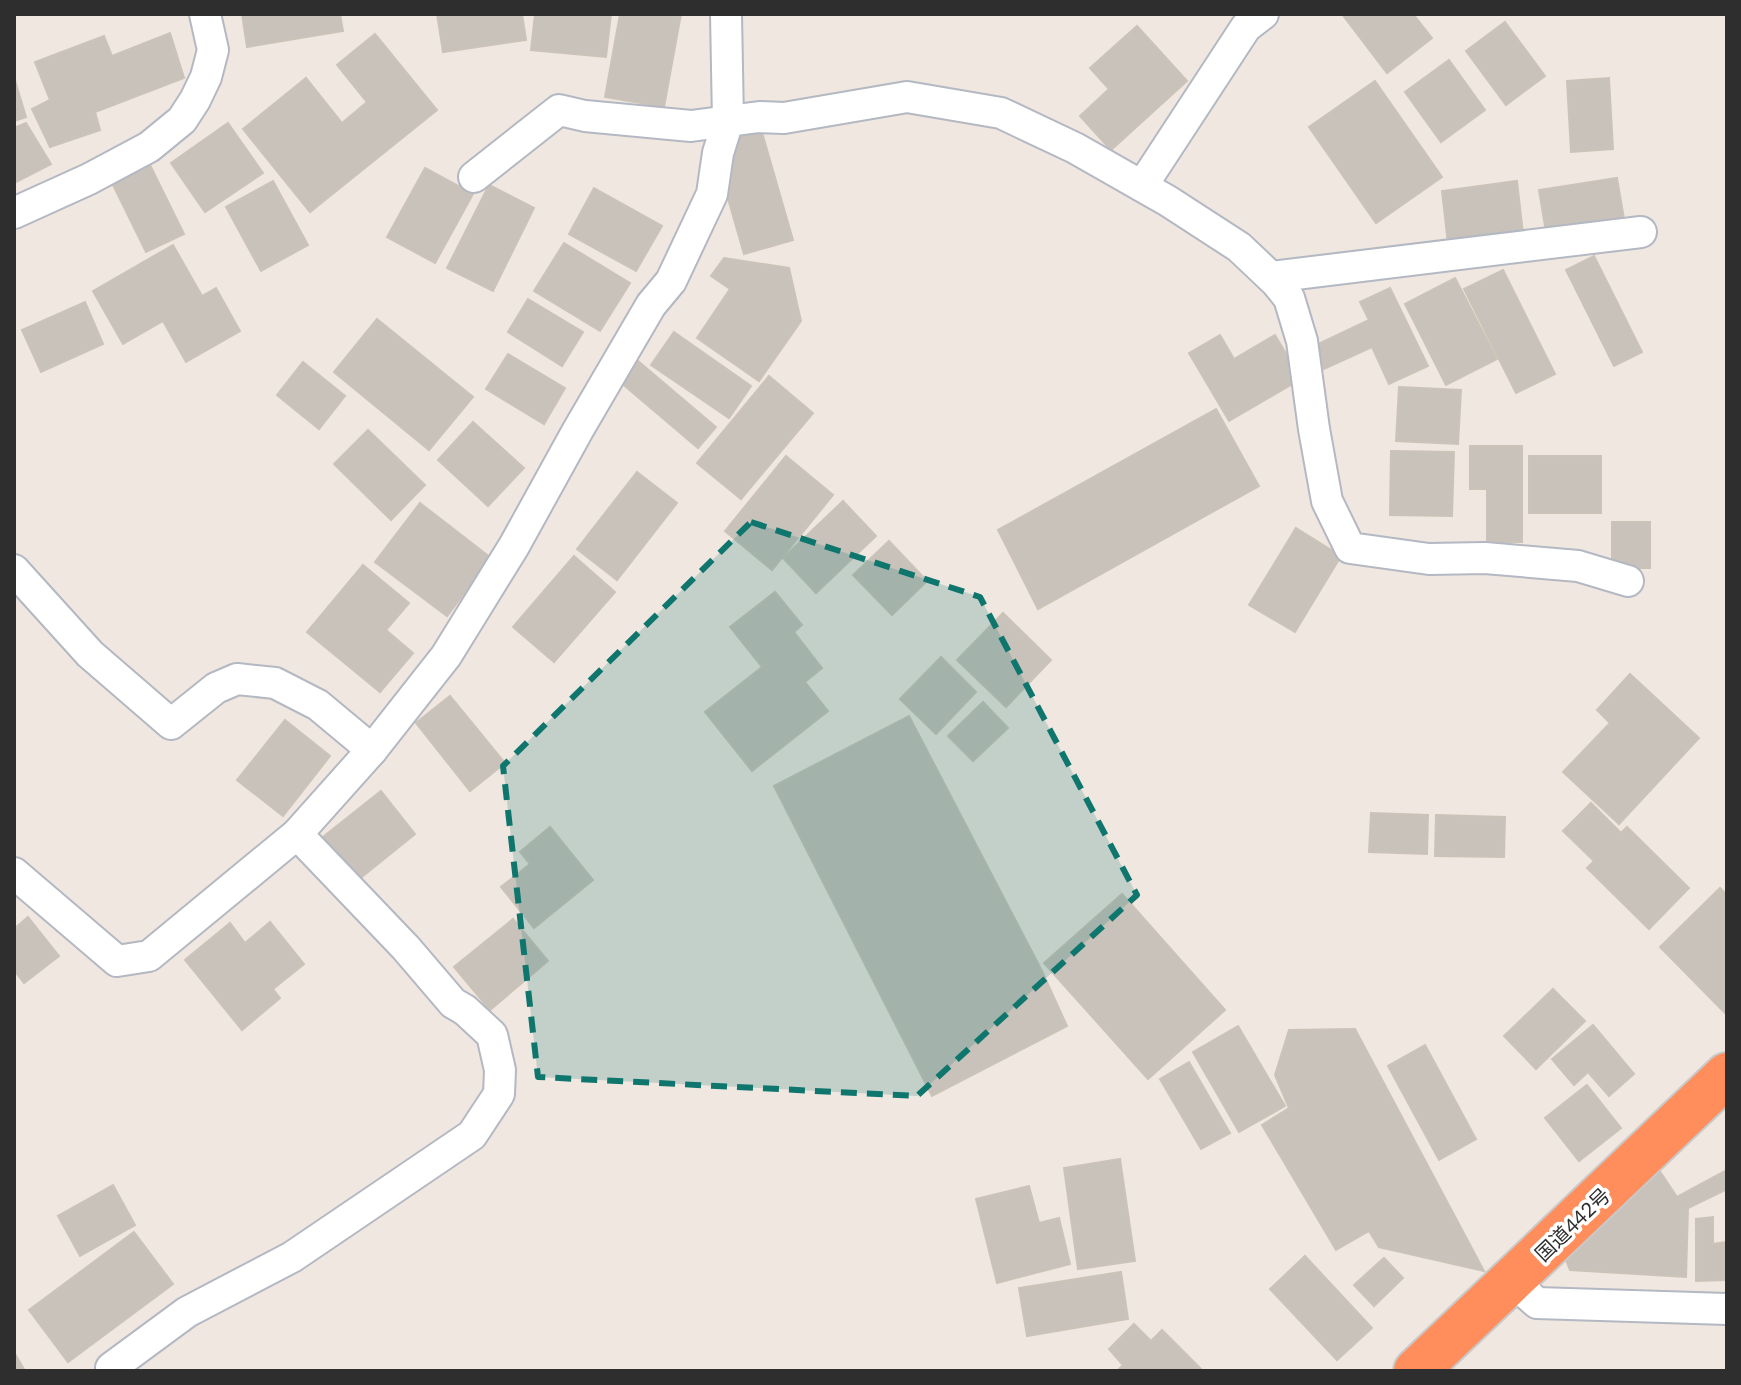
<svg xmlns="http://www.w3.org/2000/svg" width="1741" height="1385" font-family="Lato,'Noto Sans JP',sans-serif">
	<rect width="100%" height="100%" fill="#f0e7e0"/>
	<!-- building -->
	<g fill="#c8c2bb" stroke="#ccc3b8" stroke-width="2">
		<path d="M242 14H340L343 31 247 47Z"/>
		<path d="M437 14H522L526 40 443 52Z"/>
		<path d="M535 14H611L606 57 531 50Z"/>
		<path d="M620 14H681L664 107 605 97Z"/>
		<path d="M1342 14H1413L1432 38 1387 73Z"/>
		<path d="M1505 22 1545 76 1506 105 1466 51Z"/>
		<path d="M1137 26 1187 81 1111 150 1080 116 1109 89 1090 68Z"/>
		<path d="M170 33 184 78 95 112 100 130 50 147 32 109 50 100 35 62 104 36 112 56Z"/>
		<path d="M375 34 437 110 310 212 243 129 306 78 342 123 367 102 337 65Z"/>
		<path d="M1449 60 1485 110 1441 142 1405 92Z"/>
		<path d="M14 77 26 117 14 121Z"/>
		<path d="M1609 78 1613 149 1571 152 1567 81Z"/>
		<path d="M1375 81 1442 177 1376 223 1309 127Z"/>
		<path d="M26 123 51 164 14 183V128Z"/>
		<path d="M228 123 263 173 205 212 171 163Z"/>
		<path d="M761 129 793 240 744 254 712 143Z"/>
		<path d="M149 163 184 234 146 252 111 181Z"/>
		<path d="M425 168 473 194 435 263 387 237Z"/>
		<path d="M1617 178 1624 219 1546 232 1539 190Z"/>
		<path d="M273 181 308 245 261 271 226 207Z"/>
		<path d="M1517 181 1523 234 1448 244 1442 191Z"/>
		<path d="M489 185 534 208 493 291 447 268Z"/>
		<path d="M594 188 662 226 636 271 569 234Z"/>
		<path d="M564 243 630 283 600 331 534 291Z"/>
		<path d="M173 245 202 296 216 288 240 331 186 362 163 321 123 344 93 291Z"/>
		<path d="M1594 256 1642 352 1614 366 1566 270Z"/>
		<path d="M724 258 789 268 801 321 759 381 697 338 730 289 711 276Z"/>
		<path d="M1503 270 1555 374 1516 393 1464 289Z"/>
		<path d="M1455 278 1497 359 1446 385 1405 304Z"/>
		<path d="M1390 288 1428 366 1389 384 1372 347 1324 369 1314 346 1369 320 1360 302Z"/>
		<path d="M528 299 583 332 562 366 508 332Z"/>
		<path d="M85 302 103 344 41 372 22 330Z"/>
		<path d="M377 319 473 397 429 450 334 372Z"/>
		<path d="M674 332 751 386 729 418 651 365Z"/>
		<path d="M1220 335 1234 359 1275 335 1301 379 1229 421 1189 353Z"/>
		<path d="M508 354 565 388 544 424 486 389Z"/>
		<path d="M638 361 716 427 698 448 620 382Z"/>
		<path d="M303 362 345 396 319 429 277 395Z"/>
		<path d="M769 376 813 413 741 499 697 463Z"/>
		<path d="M1399 387 1461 390 1458 444 1396 441Z"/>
		<path d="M1216 409 1259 486 1038 609 998 530Z"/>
		<path d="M473 422 524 468 488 506 438 460Z"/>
		<path d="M368 430 425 485 391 520 334 464Z"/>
		<path d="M1470 446H1522V542H1487V489H1470Z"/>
		<path d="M1391 451 1454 452 1452 516 1390 515Z"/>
		<path d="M786 456 833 495 772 570 725 531Z"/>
		<rect x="1529" y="456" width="72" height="57"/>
		<path d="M637 472 677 503 617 580 577 549Z"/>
		<path d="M843 501 876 536 816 593 783 558Z"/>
		<path d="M420 503 491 558 447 616 375 562Z"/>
		<rect x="1612" y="522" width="38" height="46"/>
		<path d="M1296 528 1341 556 1295 632 1249 605Z"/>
		<path d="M889 541 927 581 892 615 853 575Z"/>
		<path d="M574 556 615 592 554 662 513 627Z"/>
		<path d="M363 565 409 603 386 630 413 653 380 692 307 632Z"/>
		<path d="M775 592 802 625 794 632 822 668 805 682 828 711 752 771 705 712 762 667 730 627Z"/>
		<path d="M1003 613 1051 660 1006 707 957 660Z"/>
		<path d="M941 657 976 692 936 734 900 699Z"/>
		<path d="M1630 674 1699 738 1619 824 1563 772 1610 723 1597 710Z"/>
		<path d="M450 696 505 763 470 791 416 723Z"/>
		<path d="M983 702 1008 728 973 761 948 736Z"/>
		<path d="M909 716 1041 969 1067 1026 932 1096 774 786Z"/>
		<path d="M285 720 330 756 283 816 237 780Z"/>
		<path d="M381 791 415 834 358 880 323 837Z"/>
		<path d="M1591 803 1621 833 1627 827 1689 888 1649 929 1587 868 1594 861 1563 831Z"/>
		<path d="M1371 813 1428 815 1427 854 1369 852Z"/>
		<path d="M1436 815 1505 817 1504 857 1435 856Z"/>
		<path d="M550 827 593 880 534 928 501 887 530 864 520 852Z"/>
		<path d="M1720 888 1727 895V1015L1660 947Z"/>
		<path d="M1122 894 1225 1010 1148 1079 1044 963Z"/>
		<path d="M28 917 59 956 24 983 14 970V929Z"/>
		<path d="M513 919 548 961 490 1010 454 967Z"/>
		<path d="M270 922 304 964 273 989 280 998 242 1030 185 960 230 923 245 943Z"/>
		<path d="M1553 989 1585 1021 1536 1069 1504 1036Z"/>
		<path d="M1593 1025 1634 1074 1609 1096 1588 1072 1574 1085 1552 1059Z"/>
		<path d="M1238 1026 1285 1106 1239 1132 1193 1052Z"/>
		<path d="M1355 1029 1484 1271 1379 1247 1369 1231 1336 1250 1262 1125 1289 1108 1275 1075 1289 1030Z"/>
		<path d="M1425 1045 1476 1139 1439 1160 1388 1066Z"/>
		<path d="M1189 1062 1230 1133 1201 1149 1160 1079Z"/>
		<path d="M1587 1085 1621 1128 1579 1161 1545 1118Z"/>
		<path d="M1120 1159 1135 1261 1078 1269 1064 1168Z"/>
		<path d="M1657 1167 1677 1197 1727 1170V1189L1688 1208 1686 1277 1570 1270 1564 1255Z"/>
		<path d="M113 1185 135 1225 80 1256 58 1216Z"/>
		<path d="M1029 1186 1039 1223 1059 1218 1070 1264 997 1283 976 1199Z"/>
		<path d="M1713 1217V1244L1727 1242V1280L1696 1281V1219Z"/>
		<path d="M134 1232 173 1284 68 1362 29 1310Z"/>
		<path d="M1305 1256 1372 1328 1337 1360 1270 1289Z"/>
		<path d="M1384 1258 1403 1278 1374 1306 1354 1285Z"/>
		<path d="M1121 1272 1128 1319 1027 1336 1019 1288Z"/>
		<path d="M1134 1324 1151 1341 1162 1330 1203 1371H1117L1123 1365 1109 1349Z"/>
		<path d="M14 1352 25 1371H14Z"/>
	</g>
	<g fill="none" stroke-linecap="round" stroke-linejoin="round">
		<defs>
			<g id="street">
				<path d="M474 177 559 110 585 116 691 126 759 117 784 118 907 97 1001 113 1075 148 1168 201 1239 247 1276 282 1289 298 1302 341 1314 429 1327 501 1350 548 1429 559 1485 558 1578 566 1628 581"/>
				<path d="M1142 186 1246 27 1263 14"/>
				<path d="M14 213 89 179 149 147 182 120 195 100 206 77 213 50 205 14"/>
				<path d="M1271 277 1641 232"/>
				<path d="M14 570 90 654 171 724 216 688 237 679 275 683 318 705 372 750"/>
				<path d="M14 873 117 961 149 956 297 834 372 750 446 656 514 546 578 430 651 305 671 281 712 194 718 153 728 121 726 14"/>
				<path d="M1512 1281 1537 1303 1727 1309"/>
				<path d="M112 1371 111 1368 187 1312 292 1257 472 1135 499 1094 500 1070 492 1035 465 1010 453 1003 406 948 297 834"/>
			</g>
			<path id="highway" d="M1416 1371 1727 1075"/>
		</defs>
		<!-- street casing -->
		<use href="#street" stroke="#b3b8c2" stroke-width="34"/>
		<!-- highway casing -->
		<use href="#highway" stroke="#c9c9c9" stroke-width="48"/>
		<!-- street -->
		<use href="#street" stroke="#fff" stroke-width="30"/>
		<!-- highway -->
		<use href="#highway" stroke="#ff8e5c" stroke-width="44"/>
	</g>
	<!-- marked area -->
	<path fill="#0f766e" fill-opacity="0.2" stroke="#0f766e" stroke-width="6" stroke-dasharray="16 10" stroke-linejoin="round" d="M751 522 980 597 1137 895 917 1096 538 1077 503 766Z"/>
	<g text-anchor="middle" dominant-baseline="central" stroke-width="7" stroke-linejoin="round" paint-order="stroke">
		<!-- street labels -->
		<g font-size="20" fill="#2e2e2e" stroke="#fff">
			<text transform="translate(1572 1224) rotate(-44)">国道442号</text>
		</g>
	</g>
	<!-- border -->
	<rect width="1741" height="1385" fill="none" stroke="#2e2e2e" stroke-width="32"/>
</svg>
